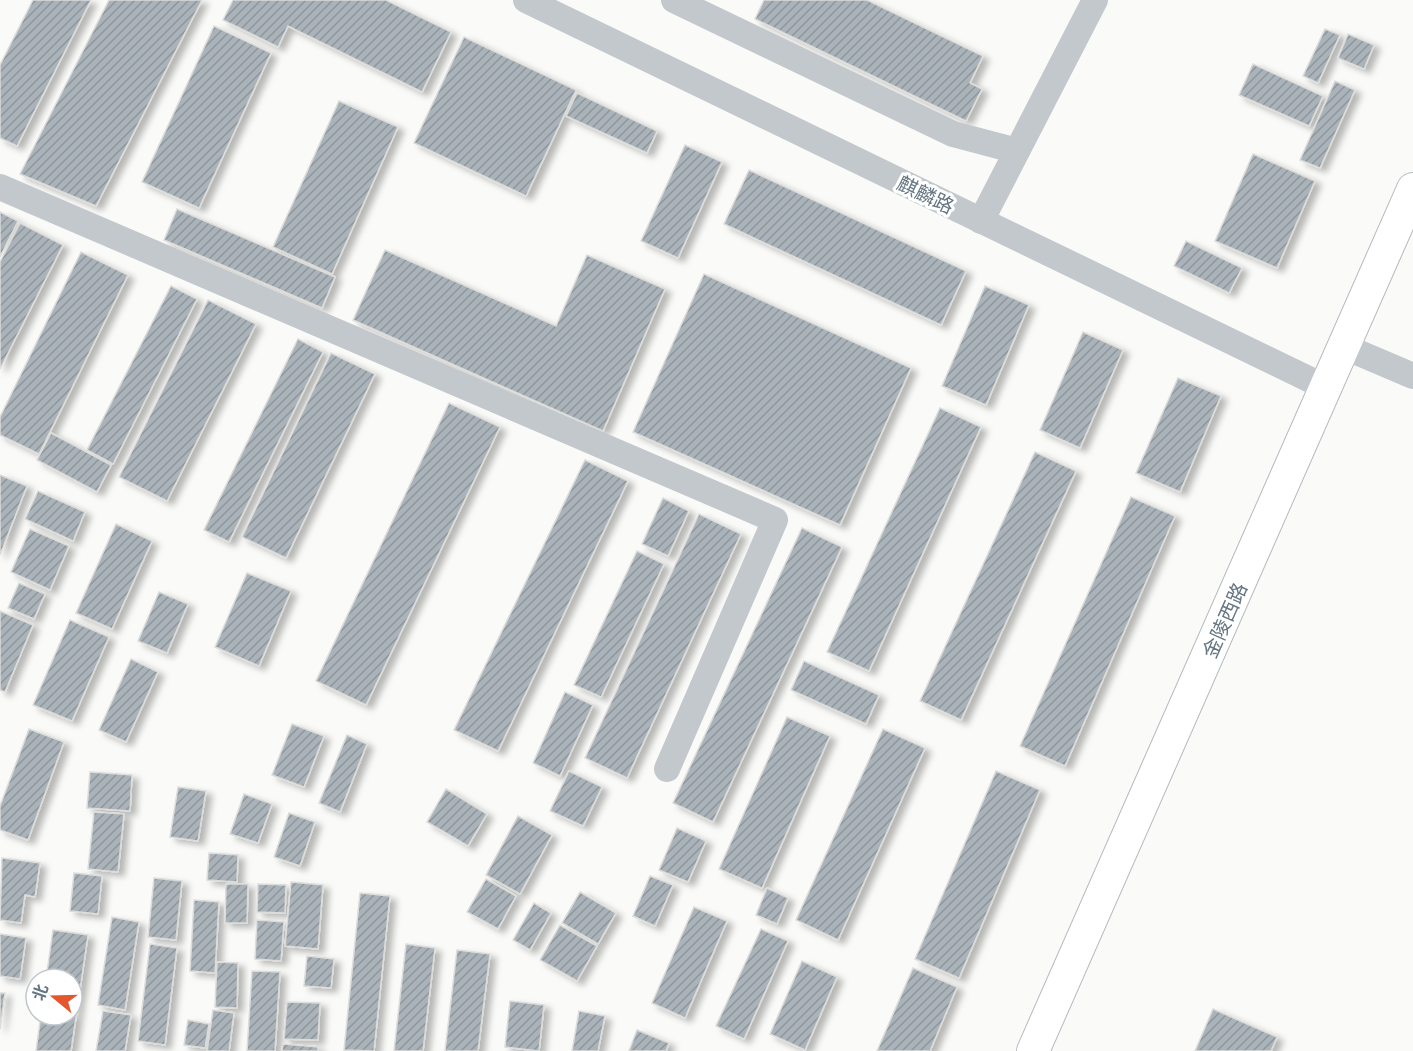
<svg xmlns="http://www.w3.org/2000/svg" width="1413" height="1051" font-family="'Exo 2','Noto Sans SC',sans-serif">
	<defs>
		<pattern id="building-hatch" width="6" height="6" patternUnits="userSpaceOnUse" patternTransform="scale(1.5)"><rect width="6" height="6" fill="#aab3b9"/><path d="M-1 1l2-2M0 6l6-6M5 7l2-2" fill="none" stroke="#8e969c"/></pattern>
		<filter id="shadow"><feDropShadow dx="6" dy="4" stdDeviation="3" flood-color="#0004"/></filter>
	</defs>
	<rect width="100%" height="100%" fill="#fafaf8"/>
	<!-- building -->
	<g fill="url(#building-hatch)" stroke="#dcdcda" stroke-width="1.5" filter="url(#shadow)">
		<path d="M33 0H91L17 146 0 138V65Z"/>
		<path d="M109 0H202L96 206 20 174Z"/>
		<path d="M233 0H386L451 32 422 92 288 26 278 47 223 20Z"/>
		<path d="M764 0H867L983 56 970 83 982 89 966 121 755 19Z"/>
		<path d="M214 26 271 53 199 208 142 182Z"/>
		<path d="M1325 29 1340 35 1318 83 1303 76Z"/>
		<path d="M1348 34 1374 45 1364 69 1338 58Z"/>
		<path d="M464 37 576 90 526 196 414 143Z"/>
		<path d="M1253 64 1323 96 1309 126 1239 95Z"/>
		<path d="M1335 81 1355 90 1320 168 1300 160Z"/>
		<path d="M577 93 657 131 647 153 566 116Z"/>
		<path d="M339 101 398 127 332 274 273 247Z"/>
		<path d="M685 145 722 162 678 258 641 241Z"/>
		<path d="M1253 154 1315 181 1277 268 1215 241Z"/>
		<path d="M749 170 966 271 941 325 724 224Z"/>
		<path d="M177 209 335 277 322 308 164 240Z"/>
		<path d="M0 212 18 221 0 257Z"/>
		<path d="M20 223 63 245 0 369V262Z"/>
		<path d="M1186 241 1242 268 1229 293 1174 266Z"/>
		<path d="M385 250 556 326 587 255 665 289 603 431 353 320Z"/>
		<path d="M81 252 128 275 39 454 0 435V417Z"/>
		<path d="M704 274 911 368 840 525 633 432Z"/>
		<path d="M171 286 197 299 113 464 87 450Z"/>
		<path d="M985 286 1029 305 986 405 942 386Z"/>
		<path d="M208 300 256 324 167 501 119 477Z"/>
		<path d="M1083 332 1123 350 1080 448 1040 430Z"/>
		<path d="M298 339 323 352 229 542 204 530Z"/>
		<path d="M331 353 375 374 286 558 242 537Z"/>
		<path d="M1178 378 1221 396 1180 492 1136 473Z"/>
		<path d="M449 403 500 427 366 705 316 681Z"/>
		<path d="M940 408 981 427 869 671 827 652Z"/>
		<path d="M51 433 111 465 97 492 37 460Z"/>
		<path d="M1035 452 1076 471 961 720 920 701Z"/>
		<path d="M585 460 628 481 498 751 454 730Z"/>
		<path d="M0 475 27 486 0 555Z"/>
		<path d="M38 491 85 512 73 541 25 519Z"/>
		<path d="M1131 497 1175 516 1065 766 1020 746Z"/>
		<path d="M663 498 689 511 668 556 642 544Z"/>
		<path d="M699 514 741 534 627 778 585 758Z"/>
		<path d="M116 524 152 541 112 629 76 613Z"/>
		<path d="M802 528 842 547 713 822 673 803Z"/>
		<path d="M30 529 69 546 50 590 11 572Z"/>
		<path d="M637 551 664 564 601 697 574 685Z"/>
		<path d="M247 573 291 591 259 666 215 647Z"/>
		<path d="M19 583 45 594 34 619 8 608Z"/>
		<path d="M159 592 188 604 167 653 138 641Z"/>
		<path d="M0 611 33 625 5 692 0 690Z"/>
		<path d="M70 620 109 637 72 721 33 705Z"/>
		<path d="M131 659 158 672 126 742 99 730Z"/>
		<path d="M804 661 879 695 866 724 791 690Z"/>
		<path d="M565 692 593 705 560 776 533 763Z"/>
		<path d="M787 717 830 736 762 888 719 869Z"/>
		<path d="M292 724 324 736 304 787 272 775Z"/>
		<path d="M29 729 64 742 28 840 0 830V806Z"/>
		<path d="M883 729 925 748 838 940 796 920Z"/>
		<path d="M347 735 367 744 340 812 319 803Z"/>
		<path d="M569 771 602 787 583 826 550 811Z"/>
		<path d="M996 771 1040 790 959 978 915 959Z"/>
		<path d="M90 772 132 775 130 811 87 808Z"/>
		<path d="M178 787 206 791 198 841 170 837Z"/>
		<path d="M446 789 487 814 468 846 427 822Z"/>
		<path d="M244 794 272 804 258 843 230 834Z"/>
		<path d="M94 812 124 814 118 872 88 869Z"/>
		<path d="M289 813 315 822 300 866 274 857Z"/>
		<path d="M518 816 552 835 520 894 486 875Z"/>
		<path d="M677 828 706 841 688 882 659 870Z"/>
		<path d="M209 853 238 855 237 882 207 880Z"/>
		<path d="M2 858 40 863 35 897 25 895 21 923 0 920Z"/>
		<path d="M74 873 102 876 98 914 70 911Z"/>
		<path d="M650 876 673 885 655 926 633 916Z"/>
		<path d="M154 878 182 881 176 940 148 937Z"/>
		<path d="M486 879 516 896 498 929 467 912Z"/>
		<path d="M291 882 323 885 318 949 285 946Z"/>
		<path d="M226 884H248L247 923H225Z"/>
		<path d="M258 884 286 885 285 913 257 912Z"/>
		<path d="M767 888 788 898 777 924 756 915Z"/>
		<path d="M580 892 616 913 598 944 562 923Z"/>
		<path d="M360 893 390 896 374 1051 344 1050Z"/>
		<path d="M194 900 219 902 215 973 190 971Z"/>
		<path d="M534 903 551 913 530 950 513 940Z"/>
		<path d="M694 907 727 921 685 1018 652 1003Z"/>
		<path d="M112 917 139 922 125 1010 98 1005Z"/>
		<path d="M257 920 284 922 281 961 255 959Z"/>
		<path d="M560 925 597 946 577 981 540 960Z"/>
		<path d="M761 929 788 941 744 1039 716 1026Z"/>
		<path d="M53 930 88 935 71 1051H36L41 1015H72V979H46Z"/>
		<path d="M0 934 26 938 20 979 0 976Z"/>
		<path d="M150 944 177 948 165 1045 138 1041Z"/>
		<path d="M406 944 435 948 423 1051H394Z"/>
		<path d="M457 950 490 954 478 1051H445Z"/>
		<path d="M307 956 334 959 331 988 304 986Z"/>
		<path d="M802 961 837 977 805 1050 770 1034Z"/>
		<path d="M217 962 238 963 237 1008 215 1007Z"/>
		<path d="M913 968 957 987 930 1051H877Z"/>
		<path d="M252 971 280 972 275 1051H247Z"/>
		<path d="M0 993H5L0 1029Z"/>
		<path d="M510 1001 544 1005 539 1051 505 1047Z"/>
		<path d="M287 1002 320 1003 318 1040 284 1039Z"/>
		<path d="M1213 1009 1277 1037 1271 1051H1195Z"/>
		<path d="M213 1010 234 1013 229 1051H207Z"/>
		<path d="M103 1011 131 1015 125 1051H96Z"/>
		<path d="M579 1011 605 1016 598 1051H572Z"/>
		<path d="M188 1020 209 1024 205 1048 184 1045Z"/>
		<path d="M637 1030 669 1043 666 1051H629Z"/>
		<path d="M283 1044 318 1047V1051H282Z"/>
	</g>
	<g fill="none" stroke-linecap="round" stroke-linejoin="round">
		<defs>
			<path id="major" d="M1033 1051 1413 189"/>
		</defs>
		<!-- major casing -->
		<use href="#major" stroke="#b5babe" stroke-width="34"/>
		<!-- minor -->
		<g stroke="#c3c8cc" stroke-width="26">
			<path d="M526 0 1327 388"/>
			<path d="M674 0 953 134 1017 151"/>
			<path d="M0 187 775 520 667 769"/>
			<path d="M981 221 1095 0"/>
			<path d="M1345 347 1413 376"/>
		</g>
		<!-- major -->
		<use href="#major" stroke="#fff" stroke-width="32"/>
	</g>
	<g text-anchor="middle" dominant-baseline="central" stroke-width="6" stroke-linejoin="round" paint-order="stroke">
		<!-- street labels -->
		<g font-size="20" fill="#657683" stroke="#fff">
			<text transform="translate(926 194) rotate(26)">麒麟路</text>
			<text transform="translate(1224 620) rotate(-66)">金陵西路</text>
		</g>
	</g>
	<!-- north arrow -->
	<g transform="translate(54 997) rotate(289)"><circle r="28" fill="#ffffff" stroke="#c1c8cd" stroke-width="1.5"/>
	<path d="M0-4.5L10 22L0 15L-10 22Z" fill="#e4572e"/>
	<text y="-9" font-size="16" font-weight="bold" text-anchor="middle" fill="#657683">北</text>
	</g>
</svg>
